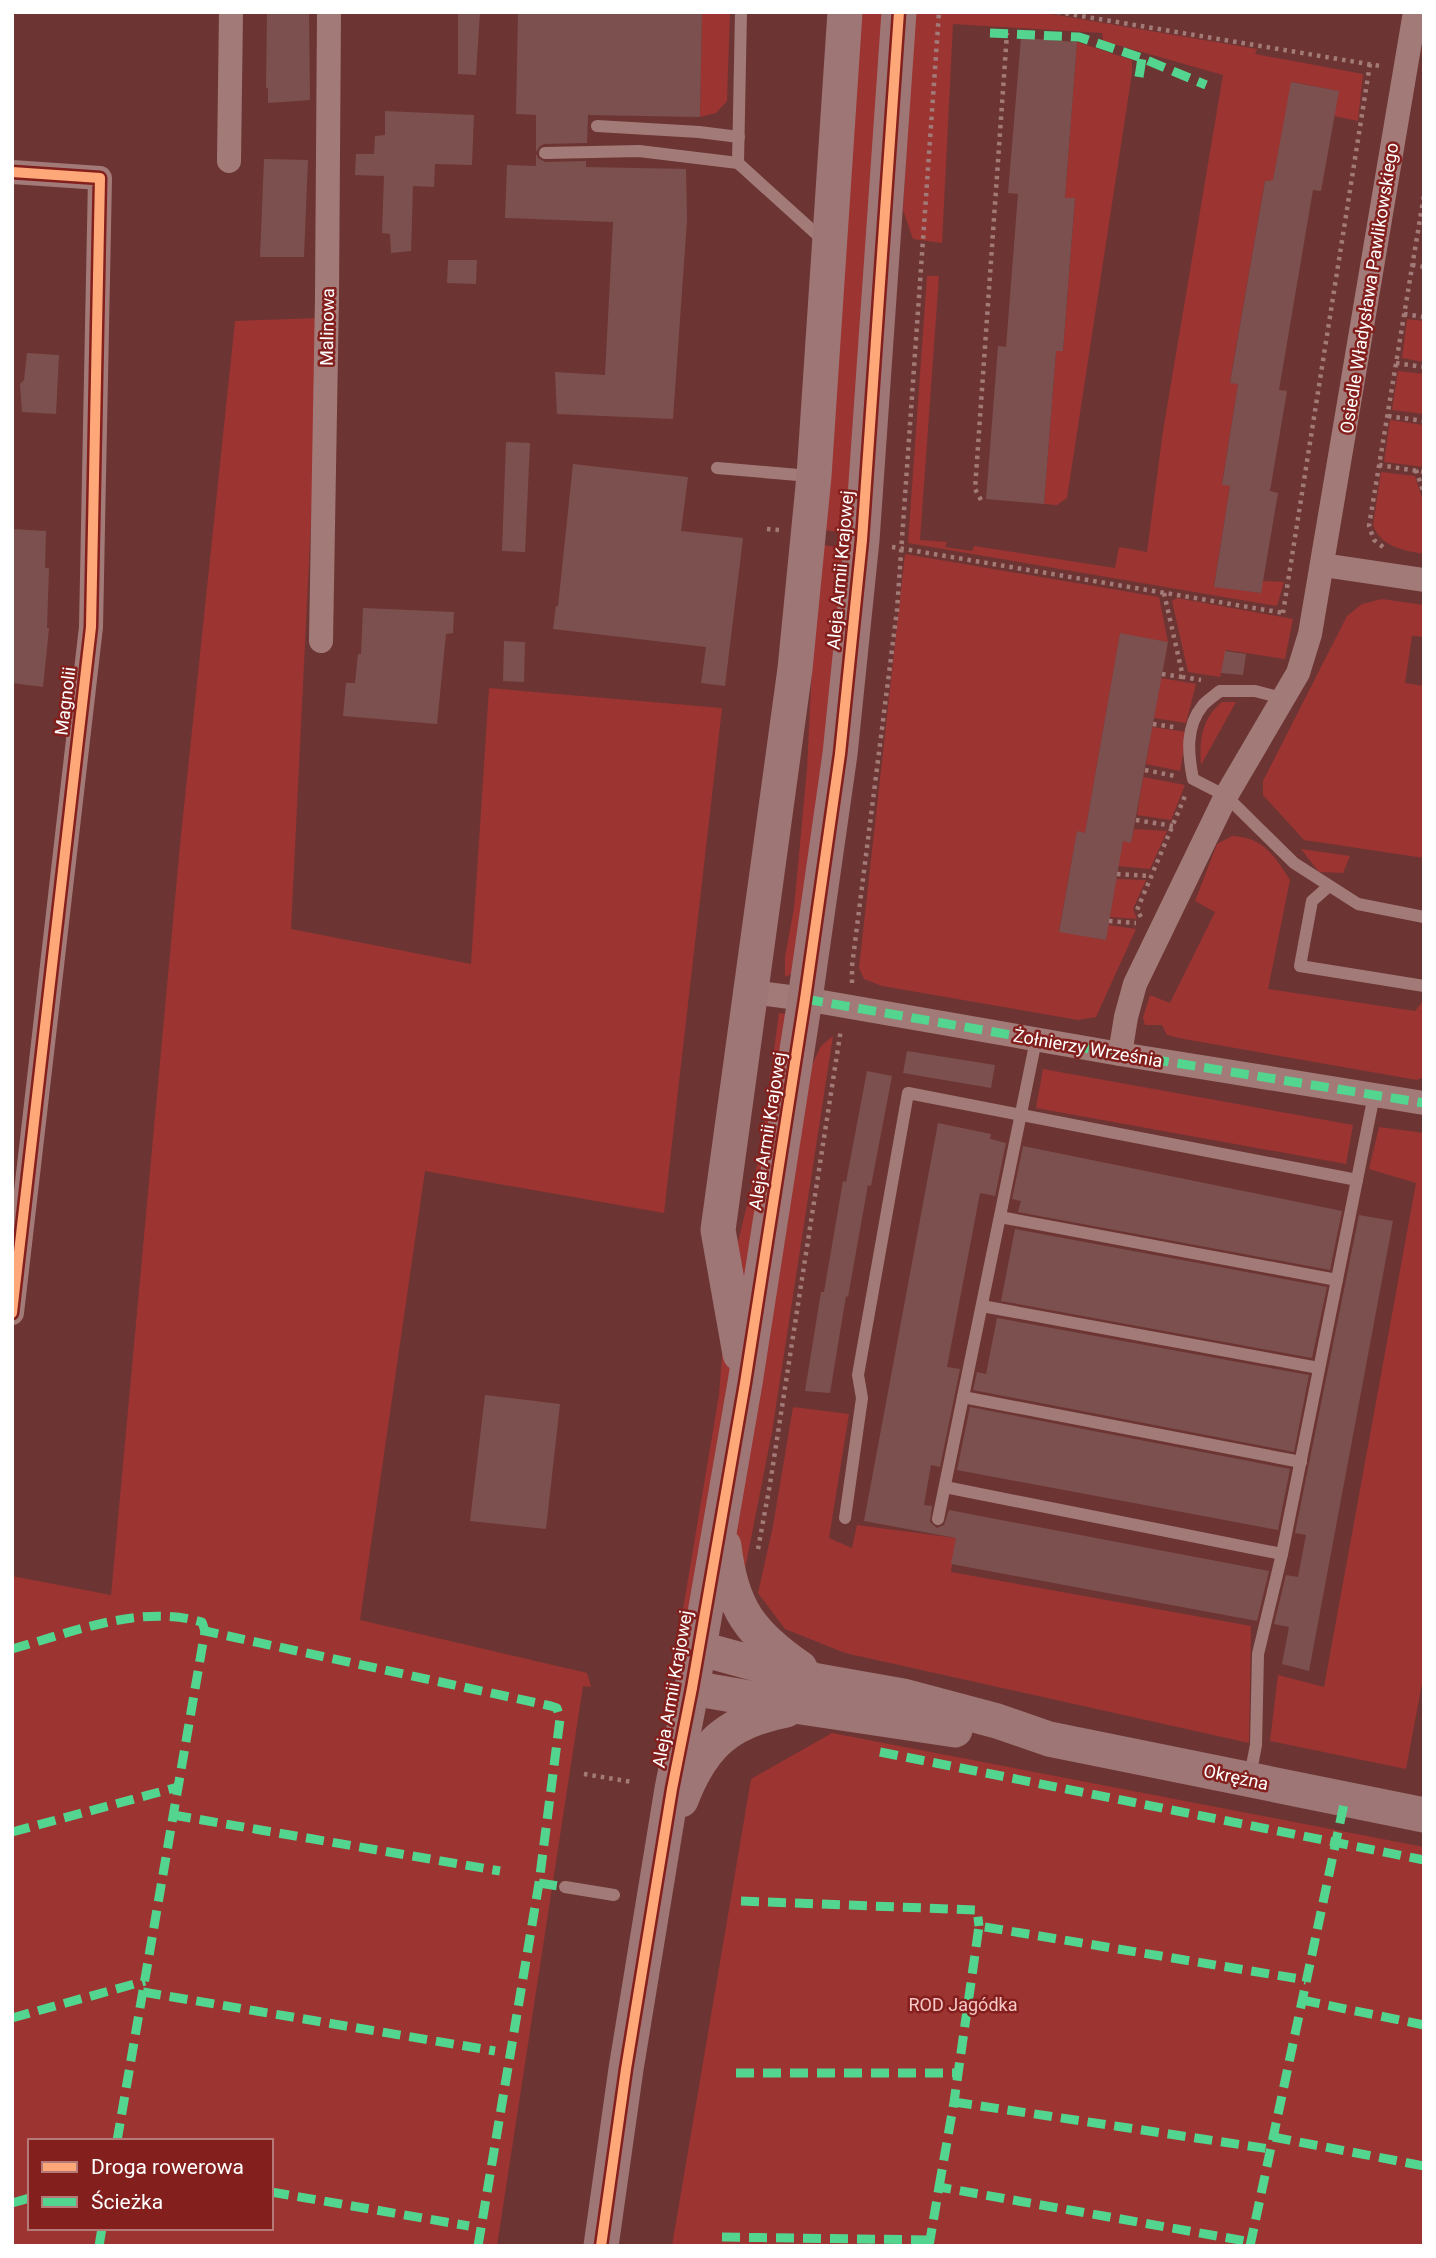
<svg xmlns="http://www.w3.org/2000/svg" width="1436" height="2258" font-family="Roboto,sans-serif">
	<rect width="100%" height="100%" fill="#6c3533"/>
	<!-- green -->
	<g fill="#9c3432" fill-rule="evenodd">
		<path d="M702 12H730L727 101 716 113 700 117Z"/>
		<path d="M860 12H885L848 534 825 530Z"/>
		<path d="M914 12H1039L1257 49 1255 54 1363 74 1358 121 1334 116 1338 91 1292 82 1273 180 1265 181 1230 382 1238 384 1222 484 1230 486 1214 586 1260 593 1263 581 1284 582 1277 606 908 543 927 276H939L920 540 947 542 945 547 972 551 974 546 1115 568 1119 547 1147 552 1163 431 1223 75 1103 41 1102 33 953 24 942 243 913 239 903 210Z"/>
		<path d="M1077 42 1132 60V73L1067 498 1057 505 1044 504 1056 351H1063L1075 199 1065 198Z"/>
		<path d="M321 318 291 929 471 964 489 688 722 708 664 1213 425 1171 360 1620 587 1673 591 1687 583 1686 497 2246H12V1576L111 1595 180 845 235 321ZM30 2141H271V2228H30Z"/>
		<path d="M1407 319 1424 321V362L1402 358Z"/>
		<path d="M1398 371 1424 374V414L1392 410Z"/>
		<path d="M1390 420 1424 425V467L1384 462Z"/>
		<path d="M1381 472 1415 476 1424 504V554C1403 550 1381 547 1373 525Z"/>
		<path d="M823 545 845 548 831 712 793 973 785 977V957L794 908 807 769 812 667Z"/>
		<path d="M905 554 1159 597 1168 642 1120 634 1085 833 1077 832 1059 931 1106 940 1108 925 1136 929 1096 1017 1078 1020 882 986 864 979 859 968Z"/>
		<path d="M1177 598 1293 619 1285 659 1226 650 1220 677 1188 672 1172 601Z"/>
		<path d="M1382 599 1424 605V637L1412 636 1405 683 1424 686V858L1304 840 1263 795V781L1347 616 1362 604Z"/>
		<path d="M1161 678 1196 684 1186 723 1154 718Z"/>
		<path d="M1222 702H1236L1201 765C1199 740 1202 718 1222 702Z"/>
		<path d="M1152 727 1187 732 1180 771 1146 764Z"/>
		<path d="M1143 777 1185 785 1171 820 1137 815Z"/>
		<path d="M1134 829 1167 831 1150 869 1118 866 1123 841 1131 842Z"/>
		<path d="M1232 836C1264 837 1274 856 1290 880L1268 989 1415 1011 1424 1000V1077L1417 1080 1184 1039 1167 1035 1162 1025H1145L1143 1018 1150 995 1170 1003 1215 912 1195 901 1217 844Z"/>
		<path d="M1301 849 1350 856 1343 873 1319 872Z"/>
		<path d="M1116 879 1146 880 1133 909 1137 919 1110 917Z"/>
		<path d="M779 1013 786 1014 692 1619 684 1622 682 1615 719 1395 728 1281 760 1154Z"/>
		<path d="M833 1036 772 1432 743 1579 736 1562 735 1527 811 1067 821 1046Z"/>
		<path d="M1043 1069 1353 1125 1346 1164 1036 1108Z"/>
		<path d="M1379 1127 1424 1133V1673L1406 1769 1270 1741 1278 1675 1324 1687 1416 1183 1369 1169Z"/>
		<path d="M793 1407 849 1414 829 1538 852 1548 857 1525 956 1538 951 1572 1251 1626 1249 1743 845 1653 785 1629 758 1593 773 1526Z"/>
		<path d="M832 1733 1424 1847V2246H672L751 1779Z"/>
	</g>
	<!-- building -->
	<g fill="#7c504f">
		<path d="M267 12H309L310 100 268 103V88H266Z"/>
		<path d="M458 12H480L476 75 458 74Z"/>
		<path d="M518 12H702L700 117 588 115 587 143 544 144 540 146 536 152V115L516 114Z"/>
		<path d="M1021 38 1077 42 1065 198H1075L1063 351H1056L1044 504 986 499 998 346 1006 347 1018 194 1008 193Z"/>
		<path d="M1291 82 1339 91 1321 191 1313 190 1279 390 1287 391 1270 491 1278 493 1261 593 1214 587 1230 486 1222 485 1238 384 1230 383 1265 181 1273 180Z"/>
		<path d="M385 111 474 115 472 165 435 164 434 187 413 186 411 251 391 253 390 234 382 233 384 176 355 175 356 154H374L375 136 385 135Z"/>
		<path d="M536 154 538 158 545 162 586 161V167L686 169 687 220 673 419 557 414 555 372 605 375 613 222 505 218 507 165 536 166Z"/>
		<path d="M264 159 308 160 304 257H260Z"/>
		<path d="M448 260H477L476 284 447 283Z"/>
		<path d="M27 353 59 355 56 414 22 412 20 384 24 380Z"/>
		<path d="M506 442 530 443 525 552 502 551Z"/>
		<path d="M573 464 688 477 681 531 743 538 725 686 701 683 706 647 553 629 556 606H558Z"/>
		<path d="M12 529 46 531 45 568H49L47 628H49L43 687 12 683Z"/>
		<path d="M363 608 454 612 453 633 446 634 437 724 343 716 346 683H355L358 654H361Z"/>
		<path d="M1120 633 1168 642 1131 843 1123 841 1106 940 1059 932 1077 831 1085 833Z"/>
		<path d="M504 641 525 642 524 682 503 681Z"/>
		<path d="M1225 651 1246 654 1243 675 1221 673Z"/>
		<path d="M907 1051 995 1065 991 1088 903 1073Z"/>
		<path d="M867 1071 892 1076 871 1186 868 1185 848 1297 846 1296 830 1393 805 1391 821 1292H824L843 1181 846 1182Z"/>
		<path d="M938 1123 991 1134 990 1139 1006 1143 995 1196 980 1193 947 1367 960 1369 940 1467 931 1465 924 1505 932 1506 930 1522 937 1528 944 1525 949 1510 1269 1571 1257 1621 951 1564 956 1538 864 1521Z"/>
		<path d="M1023 1146 1342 1211 1330 1270 1018 1212 1021 1201 1012 1199Z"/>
		<path d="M1359 1215 1393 1221 1309 1671 1282 1664 1289 1627 1274 1624 1286 1575 1298 1577 1306 1535 1295 1533Z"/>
		<path d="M1015 1229 1327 1287 1312 1358 1001 1301Z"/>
		<path d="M997 1318 1309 1375 1294 1452 973 1390 977 1372 986 1374Z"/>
		<path d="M485 1395 560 1404 546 1529 470 1521Z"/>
		<path d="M970 1407 1290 1469 1278 1530 957 1470Z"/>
	</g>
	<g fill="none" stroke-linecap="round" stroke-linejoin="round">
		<!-- path -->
		<g stroke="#a27b79" stroke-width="4.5" stroke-dasharray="3.5 5" stroke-linecap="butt">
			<path d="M1057 12 1380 66"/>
			<path d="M1412 265 1424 267"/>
			<path d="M1404 314 1424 317"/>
			<path d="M1396 363 1424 367"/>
			<path d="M1388 416 1424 421"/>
			<path d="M1379 465 1424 472"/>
			<path d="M1416 470 1424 494"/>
			<path d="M981 500 975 489 1007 33"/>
			<path d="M767 529 780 530"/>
			<path d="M892 547 1284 613"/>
			<path d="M1383 547 1374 540 1369 526 1424 195"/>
			<path d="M1164 593 1183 677 1201 680"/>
			<path d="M1283 613 1370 64"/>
			<path d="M1162 674 1183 677"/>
			<path d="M1153 724 1174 727"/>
			<path d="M1145 770 1175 776"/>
			<path d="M1136 820 1173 826"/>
			<path d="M1117 874 1151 876"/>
			<path d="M1141 917 1137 910 1185 796"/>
			<path d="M1109 921 1136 923"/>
			<path d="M852 983V966L897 610 939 12"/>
			<path d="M758 1549 770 1484 841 1029"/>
			<path d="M584 1774 632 1782"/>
		</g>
		<!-- lane -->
		<g stroke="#a27b79" stroke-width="12">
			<path d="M741 12 738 163 823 240"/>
			<path d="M597 126 699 132 739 137"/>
			<path d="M545 153 639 151 738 163"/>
			<path d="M717 468 810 476"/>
			<path d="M1282 698 1255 691H1220C1215 695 1208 700 1203 705 1185 727 1188 754 1193 779L1226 796 1294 863 1358 904 1424 917"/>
			<path d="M1329 886 1312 901 1300 966 1424 986"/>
			<path d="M1000 1217 1337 1280"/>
			<path d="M982 1306 1319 1368"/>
			<path d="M963 1397 1301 1462"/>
			<path d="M945 1487 1282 1554"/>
			<path d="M845 1518 862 1398 858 1375 908 1093 1357 1180"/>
			<path d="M938 1519 1036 1040"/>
			<path d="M1250 1776 1256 1745 1258 1654 1282 1554 1374 1095"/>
			<path d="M565 1887 614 1895"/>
		</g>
		<!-- street -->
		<g stroke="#a27b79" stroke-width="24">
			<path d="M229 161 231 12"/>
			<path d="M12 172 100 178 91 627 12 1313"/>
			<path d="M1323 565 1424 580"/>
			<path d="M321 641 327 297 329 12"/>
			<path d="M752 992 805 999 1120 1054 1424 1103"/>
			<path d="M1120 1054 1126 1017 1135 984 1226 796 1298 673 1310 634 1415 12"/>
		</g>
		<!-- secondary -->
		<g stroke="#9e7675" stroke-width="35">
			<path d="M740 1354 718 1230 795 669 814 476 845 12"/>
			<path d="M724 1546C731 1607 750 1634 800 1668"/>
			<path d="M698 1648 818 1681 903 1696 997 1721 1049 1739 1424 1815"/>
			<path d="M692 1688 801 1707 955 1730"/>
			<path d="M681 1800C702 1745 728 1721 786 1710"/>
			<path d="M601 2246 626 2069 672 1789 692 1688 745 1383 805 999 840 754 862 540 899 12"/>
		</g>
		<!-- quiet -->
		<g stroke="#53d58f" stroke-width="9" stroke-dasharray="18 9" stroke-linecap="butt">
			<path d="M990 33 1079 37 1142 58 1206 85"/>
			<path d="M1139 77 1142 58"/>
			<path d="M805 999 1120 1054 1424 1103"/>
			<path d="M12 1649C73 1632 140 1604 202 1622L205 1631"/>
			<path d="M880 1752 1424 1860"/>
			<path d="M173 1815 500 1871"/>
			<path d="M12 1832 178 1787"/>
			<path d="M539 1883 565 1887"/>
			<path d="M741 1901 977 1910 979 1926"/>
			<path d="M143 1992 495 2051"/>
			<path d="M1302 2000 1424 2025"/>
			<path d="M12 2018 145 1981"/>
			<path d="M736 2073H958"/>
			<path d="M954 2102 1270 2149"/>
			<path d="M1273 2137 1424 2166"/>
			<path d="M117 2141 205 1631 551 1706 557 1708 560 1719 539 1883 478 2246"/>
			<path d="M939 2187 954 2102 979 1926 1306 1980"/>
			<path d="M271 2192 469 2226"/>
			<path d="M12 2203 30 2198"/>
			<path d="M722 2237 930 2240"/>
			<path d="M99 2246 102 2228"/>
			<path d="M929 2246 939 2187 1251 2242"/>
			<path d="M1250 2246 1345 1799"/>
		</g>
		<defs>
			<g id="cycleway">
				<path d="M12 172 100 178 91 627 12 1313"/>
				<path d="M601 2246 626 2069 672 1789 692 1688 745 1383 805 999 840 754 862 540 899 12"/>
			</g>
		</defs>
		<!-- cycleway casing -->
		<use href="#cycleway" stroke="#831f1c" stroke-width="15"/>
		<!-- cycleway -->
		<use href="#cycleway" stroke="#fea87a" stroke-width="10"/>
	</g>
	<g text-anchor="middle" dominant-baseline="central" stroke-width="5" stroke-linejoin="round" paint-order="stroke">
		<!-- street labels -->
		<g font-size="18" fill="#fff" stroke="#831f1c">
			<text transform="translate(1369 288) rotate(-81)">Osiedle Władysława Pawlikowskiego</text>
			<text transform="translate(327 327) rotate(-89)">Malinowa</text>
			<text transform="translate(840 570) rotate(-85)">Aleja Armii Krajowej</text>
			<text transform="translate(65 701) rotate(-83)">Magnolii</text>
			<text transform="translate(1088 1048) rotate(10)">Żołnierzy Września</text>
			<text transform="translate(767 1131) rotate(-81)">Aleja Armii Krajowej</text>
			<text transform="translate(672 1689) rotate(-80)">Aleja Armii Krajowej</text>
			<text transform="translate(1236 1777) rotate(12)">Okrężna</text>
		</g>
		<!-- park labels -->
		<g font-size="18" fill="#f8c7c7" stroke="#831f1c">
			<text x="963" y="2004">ROD Jagódka</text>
		</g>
	</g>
	<!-- border -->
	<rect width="1436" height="2258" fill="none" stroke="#ffffff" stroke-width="28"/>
	<!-- legend -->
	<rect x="28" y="2139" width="245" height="91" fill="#831f1c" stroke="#b57977" stroke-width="2"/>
	<rect x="42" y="2162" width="35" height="10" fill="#fea87a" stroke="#b57977" stroke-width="2"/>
	<text x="91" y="2174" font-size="21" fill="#ffffff">Droga rowerowa</text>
	<rect x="42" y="2197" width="35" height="10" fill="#53d58f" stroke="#b57977" stroke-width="2"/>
	<text x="91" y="2209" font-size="21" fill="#ffffff">Ścieżka</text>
</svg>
